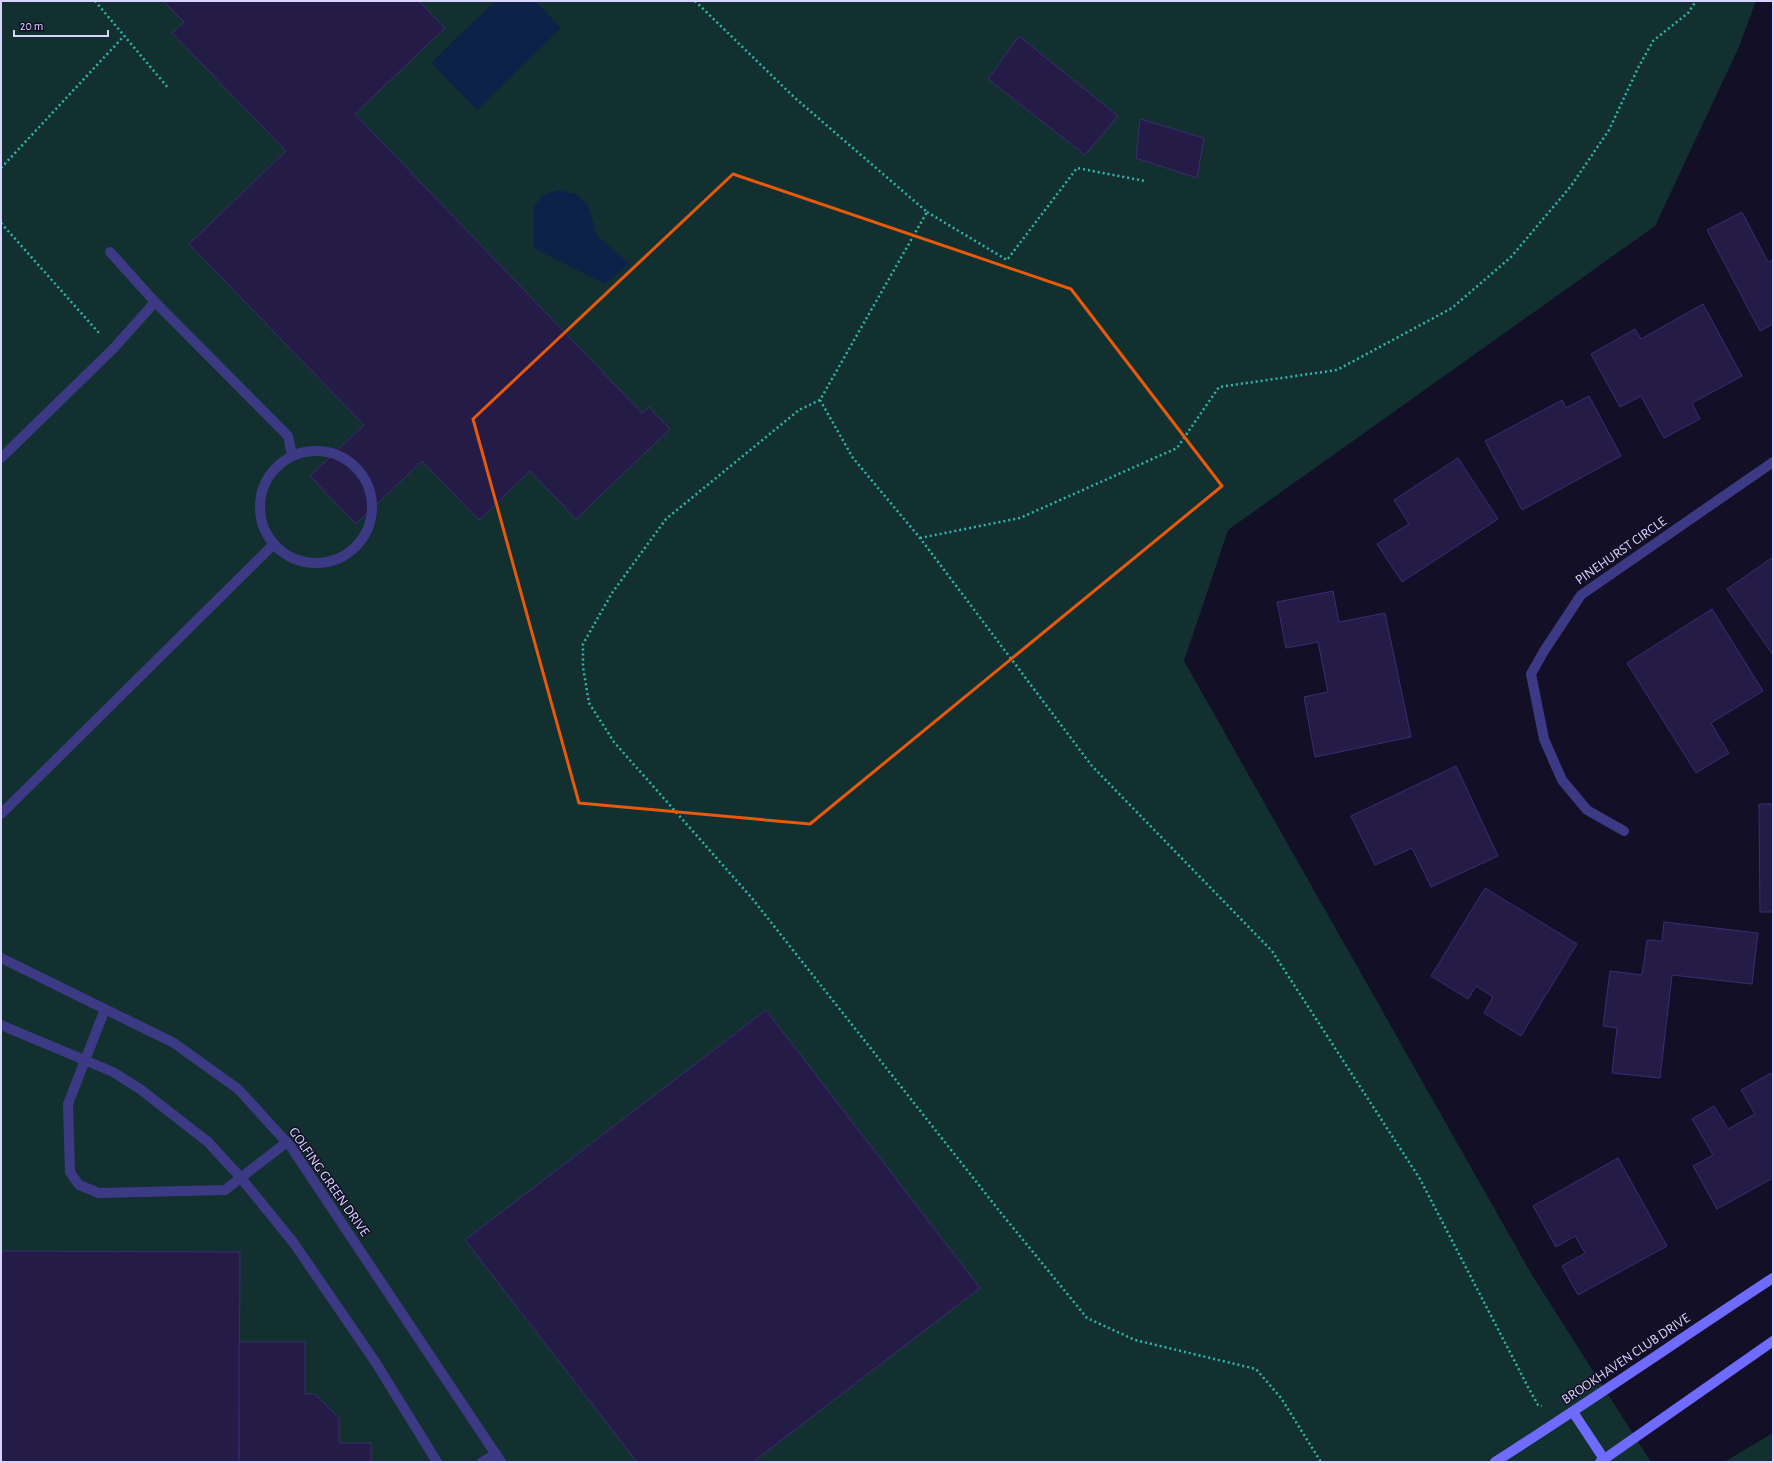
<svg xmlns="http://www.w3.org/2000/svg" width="1774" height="1463" font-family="'Alegreya Sans',sans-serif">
	<rect width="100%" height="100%" fill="#130f26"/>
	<!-- green -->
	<g fill="#12302f">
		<path d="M1 1H1756L1738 49 1655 226 1228 530 1184 661 1532 1275 1651 1462H1Z"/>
		<path d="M1773 1433V1462H1724Z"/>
	</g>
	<!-- water -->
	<g fill="#0c2248">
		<path d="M495 1H535L561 28 477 110 431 63Z"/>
		<path d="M558 190 576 194 588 205 597 236 630 264 605 284 534 248V206L543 195Z"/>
	</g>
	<!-- building -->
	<g fill="#241b47" stroke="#3b2d73">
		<path d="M163 1H419L445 28 355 114 642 413 649 407 670 429 576 519 530 471 479 520 422 461 356 524 310 476 364 425 189 244 286 151 172 33 184 22Z"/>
		<path d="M1019 36 1118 116 1085 155 988 79Z"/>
		<path d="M1140 119 1204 138 1197 178 1136 158Z"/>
		<path d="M1742 212 1768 262 1773 260V324L1760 331 1707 230Z"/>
		<path d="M1703 304 1742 376 1692 403 1700 419 1664 438 1641 396 1620 407 1591 354 1635 329 1641 339Z"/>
		<path d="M1589 396 1621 456 1522 510 1485 441 1562 400 1566 408Z"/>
		<path d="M1458 458 1498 519 1402 582 1377 544 1409 524 1394 500Z"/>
		<path d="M1773 557V655L1727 589Z"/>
		<path d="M1333 591 1339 622 1385 613 1411 737 1315 757 1304 697 1328 692 1318 642 1286 648 1277 602Z"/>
		<path d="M1712 609 1763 691 1711 723 1729 753 1696 773 1627 663Z"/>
		<path d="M1456 766 1498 856 1431 887 1412 848 1375 865 1351 816Z"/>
		<path d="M1759 804H1773V912H1760Z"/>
		<path d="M1485 888 1577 944 1521 1036 1484 1013 1493 997 1476 986 1468 999 1431 976Z"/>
		<path d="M1664 922 1758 933 1752 984 1672 975 1660 1078 1612 1073 1617 1028 1603 1026 1610 971 1642 975 1647 940 1662 941Z"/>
		<path d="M766 1010 980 1288 753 1462H637L465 1240Z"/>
		<path d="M1771 1073 1773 1077V1178L1717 1209 1693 1166 1713 1155 1692 1119 1714 1106 1728 1129 1755 1114 1741 1090Z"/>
		<path d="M1618 1158 1667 1246 1578 1295 1562 1266 1585 1253 1575 1236 1556 1247 1533 1206Z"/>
		<path d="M1 1251 240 1252 239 1462H1Z"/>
		<path d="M239 1342H305V1394H315L339 1418V1443H371V1462H239Z"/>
	</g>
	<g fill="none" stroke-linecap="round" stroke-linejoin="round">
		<!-- path -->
		<g stroke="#2fb8b0" stroke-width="2.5" stroke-dasharray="2 3" stroke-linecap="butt">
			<path d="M95 1 169 89"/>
			<path d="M695 1 795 98 927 212 820 400 799 410 666 519 612 593 583 644V667L589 703 614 742 751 897 1001 1213 1087 1318 1135 1340 1256 1369 1281 1398 1321 1462"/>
			<path d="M1 168 124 36"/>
			<path d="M927 212 1007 260 1077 168 1145 181"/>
			<path d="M1 223 99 333"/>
			<path d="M820 400 853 458 920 538 1092 766 1272 951 1420 1179 1528 1387 1538 1405 1542 1406"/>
			<path d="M920 538 1020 518 1177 448 1219 387 1337 370 1452 308 1511 257 1571 186 1609 130 1638 68 1653 41 1688 13 1696 1"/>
		</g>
		<!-- lane -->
		<g stroke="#3d3a85" stroke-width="10">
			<path d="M155 302 288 436 292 455"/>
			<circle cx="316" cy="507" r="56"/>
			<path d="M1 458 113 349 155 302 110 252"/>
			<path d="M1 814 274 544"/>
			<path d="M105 1009 68 1104 70 1172 79 1185 99 1193 225 1190 287 1142"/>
			<path d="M1 1025 113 1072 140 1089 208 1142 241 1178 293 1242 376 1363 437 1462"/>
			<path d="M482 1462 496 1454"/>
		</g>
		<!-- street -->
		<g stroke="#3d3a85" stroke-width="10">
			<path d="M1624 831 1587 810 1562 780 1544 739 1531 674 1544 651 1581 595 1773 462"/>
			<path d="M1 958 174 1043 238 1089 291 1147 501 1462"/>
		</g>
		<!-- secondary -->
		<g stroke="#6f6bff" stroke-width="10">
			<path d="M1573 1412 1604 1459"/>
			<path d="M1495 1462C1589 1402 1680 1339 1773 1278"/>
			<path d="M1600 1462 1773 1341"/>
		</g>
	</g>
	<!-- marked area -->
	<path fill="none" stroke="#e8590c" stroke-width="3" stroke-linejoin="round" d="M733 174 1071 289 1222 486 810 824 579 803 473 419Z"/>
	<g text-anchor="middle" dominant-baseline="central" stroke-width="3" stroke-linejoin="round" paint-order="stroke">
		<!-- street labels -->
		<g font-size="14" fill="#d9d4ff" stroke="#130f26">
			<text transform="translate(1621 551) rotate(-35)">PINEHURST CIRCLE</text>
			<text transform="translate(329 1182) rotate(55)">GOLFING GREEN DRIVE</text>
			<text transform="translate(1626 1359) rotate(-34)">BROOKHAVEN CLUB DRIVE</text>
		</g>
	</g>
	<!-- border -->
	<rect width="1774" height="1463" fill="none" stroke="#d9d4ff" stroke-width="4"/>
	<!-- scale -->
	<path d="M14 30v6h94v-6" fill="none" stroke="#d9d4ff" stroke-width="2"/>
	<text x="20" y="30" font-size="12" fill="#d9d4ff" stroke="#130f26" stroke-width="3" paint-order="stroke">20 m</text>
</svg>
